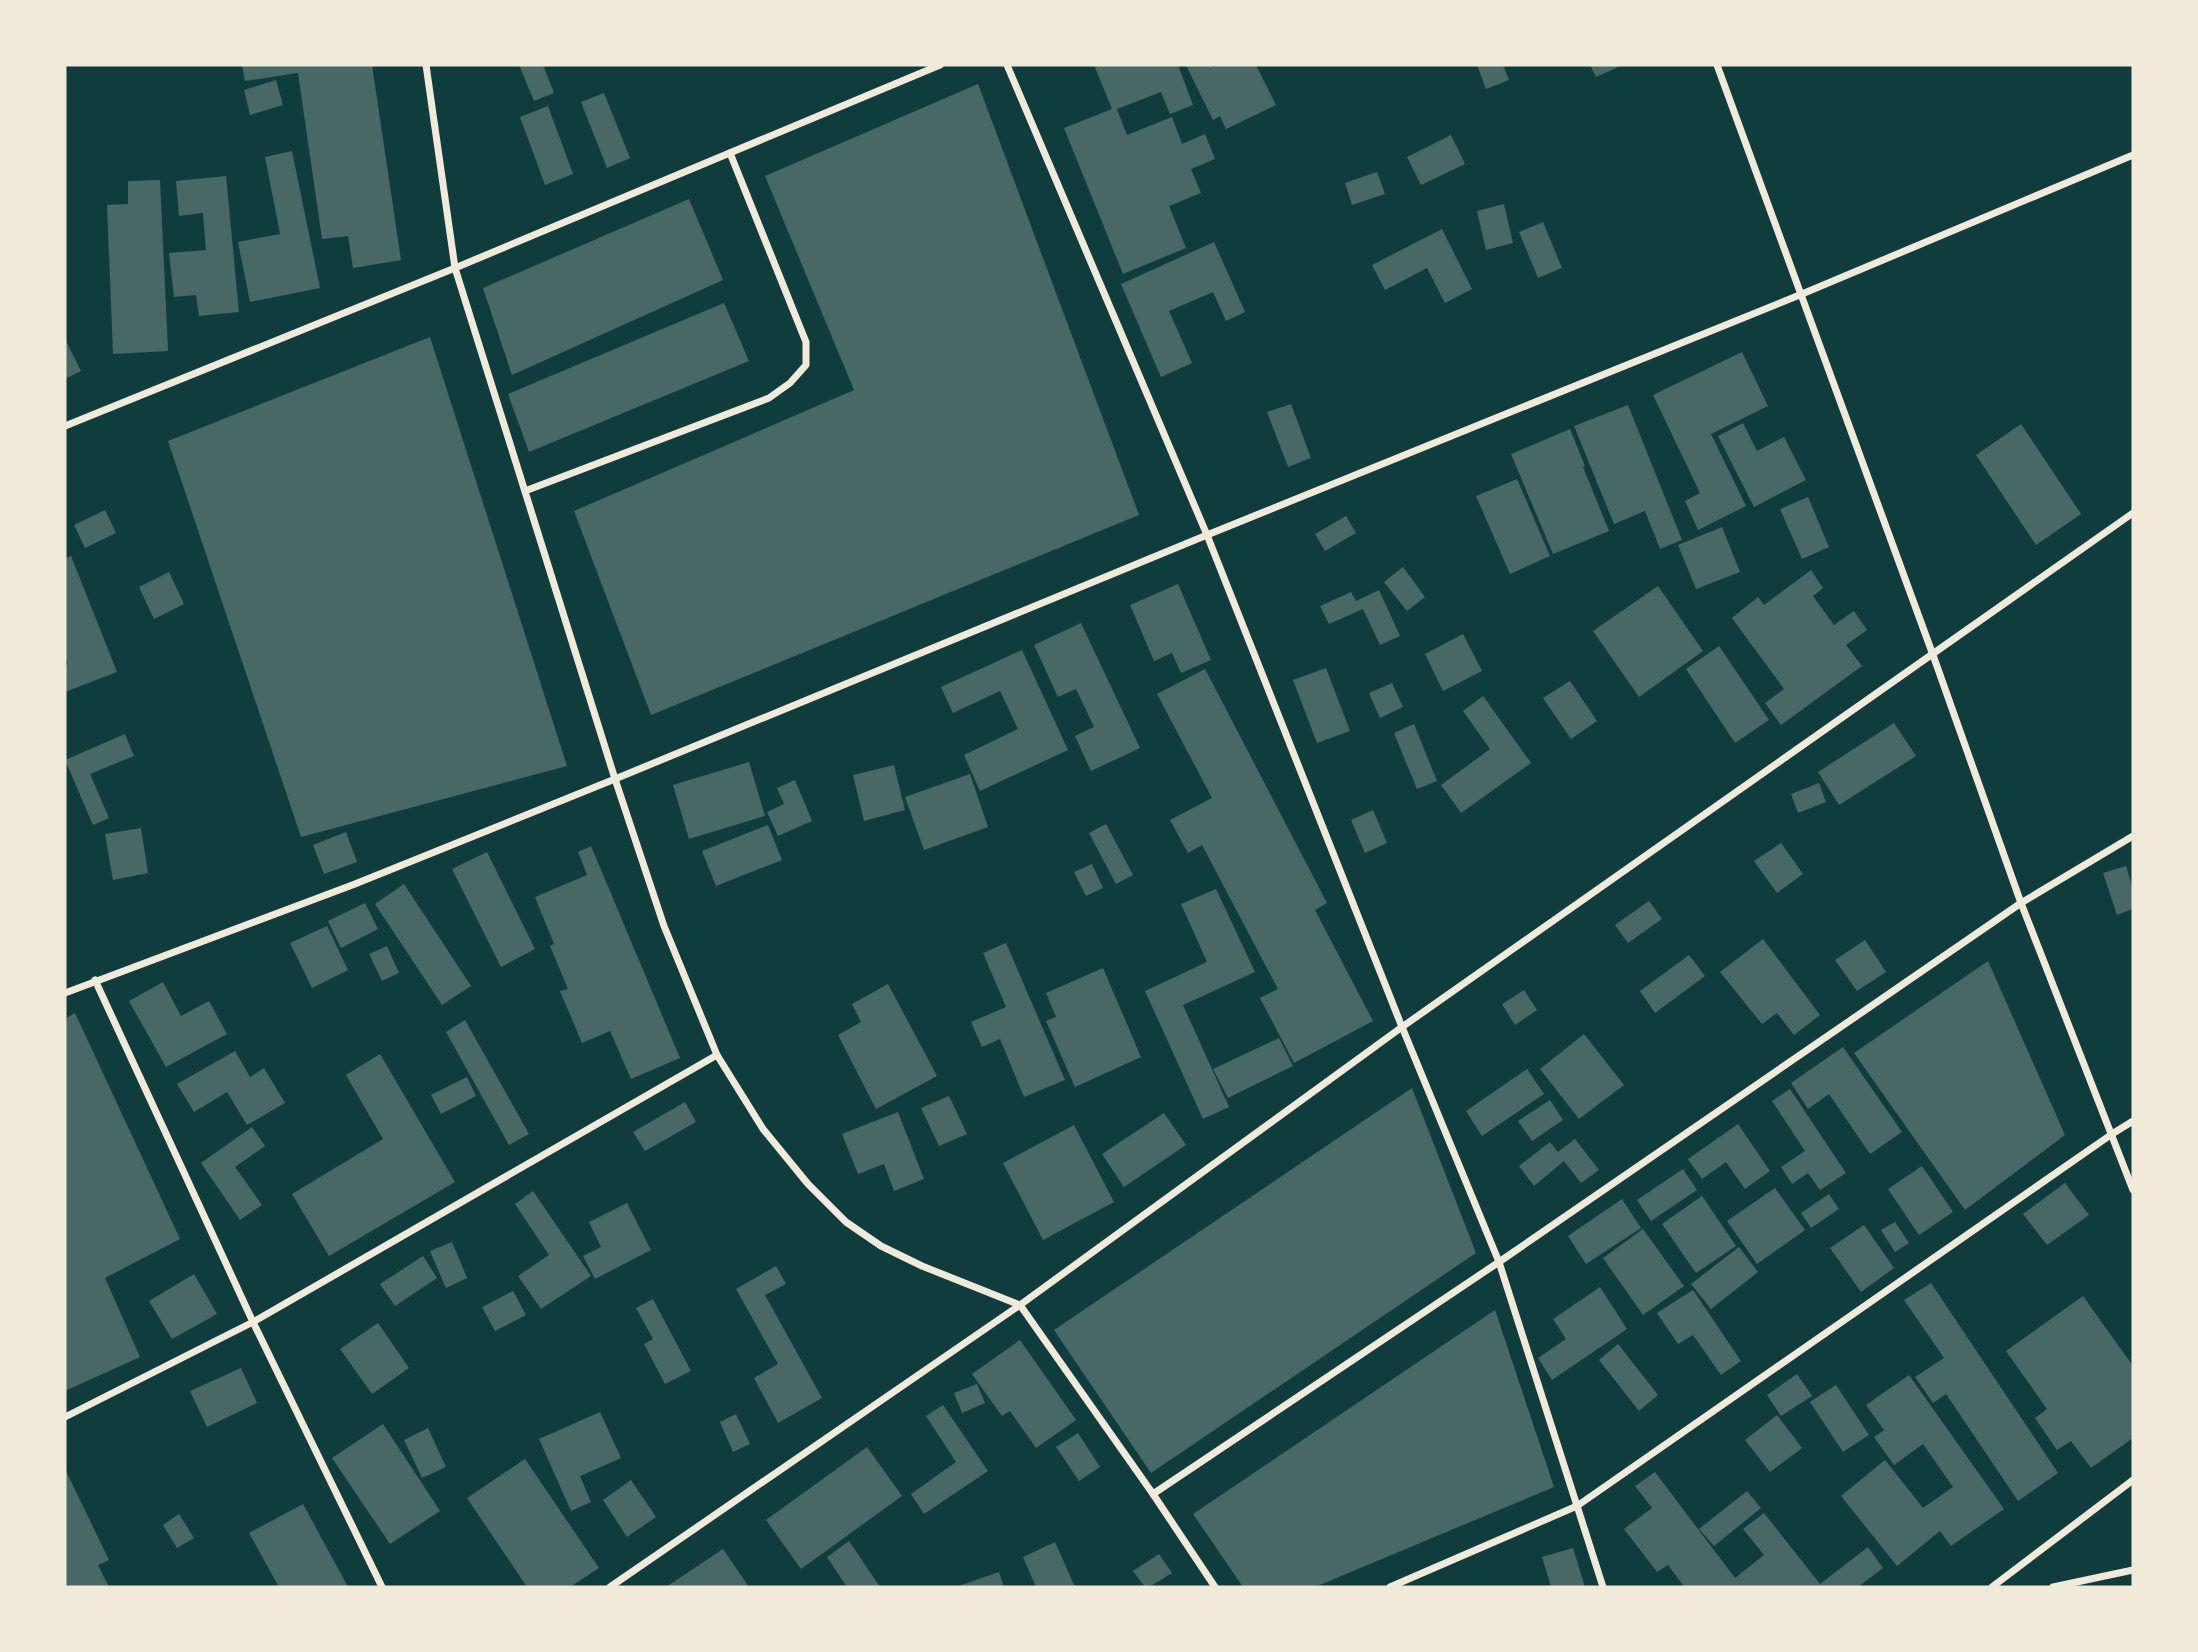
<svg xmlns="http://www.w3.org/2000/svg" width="2198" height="1652" font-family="'Fira Sans Condensed',sans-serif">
	<rect width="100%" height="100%" fill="#0f3d3e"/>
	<!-- building -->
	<g fill="#486865">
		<path d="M242 65H372L401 260 353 268 348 236 322 239 298 73 245 81Z"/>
		<path d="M519 65H543L554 93 534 101Z"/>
		<path d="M1094 65H1178L1193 105 1170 114 1161 92 1117 109 1127 135 1172 117 1182 144 1205 134 1215 159 1191 169 1201 193 1169 206 1186 248 1123 274 1064 128 1112 109Z"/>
		<path d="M1186 65H1211L1213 67 1218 65H1256L1276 105 1226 129 1220 116 1213 120Z"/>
		<path d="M1477 65H1503L1509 80 1486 89Z"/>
		<path d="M1590 65H1623L1596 77Z"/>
		<path d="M276 80 283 105 250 115 244 90Z"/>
		<path d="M978 84 1139 515 651 715 574 511 854 390 765 176Z"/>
		<path d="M604 93 630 158 607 168 581 102Z"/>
		<path d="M548 106 573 174 545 185 520 117Z"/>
		<path d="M1451 135 1465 164 1421 185 1407 157Z"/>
		<path d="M292 151 320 288 250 302 238 242 280 234 265 157Z"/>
		<path d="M1377 172 1385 194 1352 205 1345 183Z"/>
		<path d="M226 176 239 312 199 316 196 295 174 297 169 253 206 250 203 213 179 216 176 181Z"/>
		<path d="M160 180 168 351 113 354 107 205 128 204V181Z"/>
		<path d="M689 199 723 280 512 375 483 288Z"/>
		<path d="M1504 204 1513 243 1486 250 1477 211Z"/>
		<path d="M1543 222 1562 268 1538 278 1519 232Z"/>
		<path d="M1442 229 1472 289 1445 303 1427 268 1385 290 1372 265Z"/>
		<path d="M1214 242 1245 312 1226 321 1213 292 1169 311 1192 363 1161 377 1121 284Z"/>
		<path d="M724 303 749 361 529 452 508 394Z"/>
		<path d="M430 337 567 766 301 837 168 441Z"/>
		<path d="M65 339 81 371 65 379Z"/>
		<path d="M1742 352 1768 406 1711 434 1746 506 1698 530 1685 501 1700 493 1653 395Z"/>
		<path d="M1291 404 1311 458 1288 467 1267 412Z"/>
		<path d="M1628 405 1682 540 1660 549 1645 511 1614 524 1574 426Z"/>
		<path d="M1743 423 1757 451 1784 437 1806 480 1754 507 1718 436Z"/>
		<path d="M2021 424 2081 514 2036 545 1976 455Z"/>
		<path d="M1570 429 1585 466 1583 467 1609 531 1553 554 1511 454Z"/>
		<path d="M1517 479 1550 556 1510 574 1476 496Z"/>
		<path d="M1808 497 1829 547 1802 559 1780 509Z"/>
		<path d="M105 510 116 533 85 548 74 525Z"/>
		<path d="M1346 516 1356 533 1325 551 1315 534Z"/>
		<path d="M1722 527 1740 572 1696 589 1678 545Z"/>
		<path d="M71 556 117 672 65 692V665L68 664 65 656V558Z"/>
		<path d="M1403 567 1425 597 1407 611 1384 582Z"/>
		<path d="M1811 570 1823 588 1813 596 1834 625 1854 611 1867 630 1846 645 1862 666 1781 725 1765 703 1784 689 1732 618 1758 597 1764 605Z"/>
		<path d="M169 572 184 604 154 619 139 587Z"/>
		<path d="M1178 584 1211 660 1181 673 1172 653 1154 661 1130 605Z"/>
		<path d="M1658 586 1703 651 1639 697 1593 631Z"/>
		<path d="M1379 590 1400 636 1380 645 1363 609 1329 624 1320 606 1351 592 1356 601Z"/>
		<path d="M1081 623 1140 748 1091 771 1075 736 1094 727 1076 689 1058 697 1034 645Z"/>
		<path d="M1463 634 1482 671 1443 691 1425 654Z"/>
		<path d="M1719 646 1769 720 1735 743 1686 669Z"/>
		<path d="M1022 650 1068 750 980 791 964 755 1018 729 1000 691 953 713 941 687Z"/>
		<path d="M1326 668 1350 731 1317 743 1293 680Z"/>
		<path d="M1205 669 1327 903 1315 910 1373 1021 1294 1063 1260 998 1278 989 1202 845 1188 853 1170 820 1212 798 1157 694Z"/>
		<path d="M1570 681 1597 721 1571 739 1543 698Z"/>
		<path d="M1392 683 1403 707 1380 718 1369 693Z"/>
		<path d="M1483 696 1531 763 1461 813 1441 785 1490 749 1463 711Z"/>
		<path d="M1894 723 1916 756 1839 805 1818 772Z"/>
		<path d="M1414 724 1437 781 1417 789 1394 733Z"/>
		<path d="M125 734 134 756 90 774 109 818 93 825 65 760Z"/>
		<path d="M749 762 765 816 689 839 673 785Z"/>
		<path d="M894 765 905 810 864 821 853 775Z"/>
		<path d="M970 774 988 827 924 850 905 797Z"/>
		<path d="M795 780 812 821 778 836 767 812 784 804 777 788Z"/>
		<path d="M1819 783 1826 802 1798 813 1791 794Z"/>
		<path d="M1373 810 1387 843 1365 853 1351 820Z"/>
		<path d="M1106 824 1133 875 1116 884 1089 833Z"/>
		<path d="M768 825 782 860 716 886 702 851Z"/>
		<path d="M141 828 148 873 113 880 105 834Z"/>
		<path d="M346 832 357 862 324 874 313 845Z"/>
		<path d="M1781 843 1803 874 1777 893 1754 861Z"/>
		<path d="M591 846 680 1058 631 1079 610 1031 582 1043 560 991 568 989 550 946 554 944 535 897 587 875 578 852Z"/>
		<path d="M487 852 535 949 501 967 452 869Z"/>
		<path d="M1092 864 1103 888 1086 896 1074 872Z"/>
		<path d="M2126 866 2133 889V909L2117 915 2103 873Z"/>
		<path d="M404 884 471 986 442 1005 375 904Z"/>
		<path d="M1216 889 1255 972 1183 1005 1229 1107 1203 1119 1145 991 1207 962 1181 904Z"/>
		<path d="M1649 901 1662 919 1628 943 1615 925Z"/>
		<path d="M365 903 378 929 341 948 328 921Z"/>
		<path d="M327 926 348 970 312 988 290 943Z"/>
		<path d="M1763 939 1820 1015 1794 1035 1777 1013 1762 1024 1720 972Z"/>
		<path d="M1865 940 1886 972 1857 991 1835 960Z"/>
		<path d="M1006 943 1065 1080 1024 1097 1000 1039 982 1047 971 1022 1006 1007 983 953Z"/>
		<path d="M387 946 399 973 382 981 369 954Z"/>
		<path d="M1689 955 1705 976 1655 1013 1640 991Z"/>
		<path d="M1988 961 2065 1135 1965 1210 1854 1053Z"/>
		<path d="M1103 968 1141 1057 1075 1087 1046 1021 1056 1017 1046 993Z"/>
		<path d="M163 982 181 1016 209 1001 227 1034 166 1067 129 1001Z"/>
		<path d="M888 984 937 1076 876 1109 838 1035 861 1022 852 1004Z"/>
		<path d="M1524 990 1537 1010 1515 1025 1502 1004Z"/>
		<path d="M75 1013 180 1239 105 1278 140 1357 65 1391V1019Z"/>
		<path d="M465 1020 529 1134 509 1145 446 1032Z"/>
		<path d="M1584 1034 1624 1085 1579 1119 1540 1069Z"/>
		<path d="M1279 1038 1293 1066 1228 1098 1213 1069Z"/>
		<path d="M1843 1047 1902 1132 1870 1154 1829 1094 1808 1109 1791 1083Z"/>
		<path d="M235 1051 250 1077 264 1068 285 1103 247 1125 227 1092 194 1112 177 1084Z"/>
		<path d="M380 1054 455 1182 329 1256 292 1194 383 1139 346 1075Z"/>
		<path d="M1527 1069 1544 1094 1482 1136 1466 1111Z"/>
		<path d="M467 1077 476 1096 441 1114 431 1095Z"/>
		<path d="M1412 1088 1476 1253 1151 1473 1054 1330Z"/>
		<path d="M1790 1089 1846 1173 1820 1190 1808 1173 1792 1184 1781 1167 1805 1151 1772 1101Z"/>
		<path d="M949 1096 967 1134 939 1146 921 1108Z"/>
		<path d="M1550 1100 1563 1120 1532 1141 1518 1121Z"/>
		<path d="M685 1102 696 1122 645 1151 633 1132Z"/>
		<path d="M898 1112 924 1179 894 1191 884 1164 858 1174 842 1134Z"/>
		<path d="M1164 1113 1186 1145 1124 1187 1102 1154Z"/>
		<path d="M1738 1124 1770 1171 1745 1189 1726 1162 1702 1179 1688 1159Z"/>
		<path d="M1074 1125 1114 1202 1043 1240 1003 1163Z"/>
		<path d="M252 1127 265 1146 235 1167 262 1205 240 1220 201 1163Z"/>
		<path d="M1575 1139 1599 1170 1581 1183 1564 1161 1534 1186 1519 1166 1550 1142 1558 1152Z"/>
		<path d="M1922 1166 1953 1212 1919 1235 1888 1189Z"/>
		<path d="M1683 1169 1697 1190 1651 1221 1637 1200Z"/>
		<path d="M2065 1183 2089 1215 2047 1245 2023 1214Z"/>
		<path d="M1775 1188 1805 1230 1757 1264 1727 1221Z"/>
		<path d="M533 1191 591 1276 541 1309 518 1276 549 1255 515 1204Z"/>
		<path d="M1829 1194 1839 1209 1811 1228 1801 1213Z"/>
		<path d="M1702 1196 1736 1246 1696 1273 1662 1224Z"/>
		<path d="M1622 1199 1641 1228 1586 1264 1568 1236Z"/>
		<path d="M627 1203 651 1250 595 1279 583 1256 601 1247 589 1222Z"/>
		<path d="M1895 1222 1909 1243 1895 1252 1881 1230Z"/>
		<path d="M1864 1225 1894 1268 1861 1292 1830 1248Z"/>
		<path d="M1643 1229 1684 1286 1643 1315 1603 1258Z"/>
		<path d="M452 1242 467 1278 446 1288 430 1251Z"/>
		<path d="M1739 1247 1758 1272 1711 1309 1691 1284Z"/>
		<path d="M423 1256 437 1278 395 1306 380 1284Z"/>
		<path d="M776 1266 786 1284 765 1295 822 1398 778 1423 754 1378 778 1364 736 1289Z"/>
		<path d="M194 1274 217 1314 172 1339 149 1301Z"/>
		<path d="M1931 1283 2058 1473 2018 1501 1946 1394 1933 1403 1915 1377 1944 1358 1904 1300Z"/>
		<path d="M1600 1287 1627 1329 1552 1380 1538 1358 1566 1339 1553 1319Z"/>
		<path d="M1693 1290 1741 1361 1721 1375 1693 1335 1678 1344 1657 1313Z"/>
		<path d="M513 1291 526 1315 495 1331 482 1307Z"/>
		<path d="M2083 1296 2133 1366V1438L2091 1468 2071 1441 2057 1450 2035 1418 2047 1409 2006 1351Z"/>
		<path d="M653 1299 691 1371 665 1384 644 1344 653 1339 636 1308Z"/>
		<path d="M1495 1310 1554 1487 1315 1587H1243L1193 1514Z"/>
		<path d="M378 1323 409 1368 372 1394 340 1349Z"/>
		<path d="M1020 1340 1076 1420 1036 1448 1010 1411 1002 1416 972 1374Z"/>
		<path d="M1618 1344 1658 1395 1639 1411 1599 1360Z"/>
		<path d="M241 1368 257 1403 207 1427 190 1391Z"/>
		<path d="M1797 1374 1812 1396 1781 1416 1767 1395Z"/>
		<path d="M1909 1375 2004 1509 1951 1546 1940 1531 1897 1566 1841 1496 1885 1460 1923 1508 1953 1487 1923 1444 1894 1465 1874 1437 1884 1430 1866 1405Z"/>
		<path d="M977 1384 985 1403 962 1413 954 1393Z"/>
		<path d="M1836 1385 1869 1435 1843 1452 1810 1402Z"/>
		<path d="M943 1405 988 1471 924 1514 911 1494 956 1462 926 1416Z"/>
		<path d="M600 1412 621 1458 580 1476 591 1502 571 1511 539 1439Z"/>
		<path d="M736 1414 750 1444 733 1452 720 1422Z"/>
		<path d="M1777 1415 1802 1448 1770 1472 1745 1440Z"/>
		<path d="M383 1424 440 1511 390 1544 332 1458Z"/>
		<path d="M428 1428 446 1467 422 1478 404 1440Z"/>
		<path d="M1078 1433 1100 1467 1079 1481 1056 1447Z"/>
		<path d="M867 1447 902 1496 801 1569 766 1520Z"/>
		<path d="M525 1459 599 1568 570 1587H527L467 1498Z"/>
		<path d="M65 1469 109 1560 98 1565 109 1587H65Z"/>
		<path d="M1655 1472 1735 1578 1764 1555 1743 1529 1764 1513 1820 1584 1868 1547 1883 1568 1858 1587H1680L1683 1585 1668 1565 1657 1572 1624 1529 1652 1508 1635 1486Z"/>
		<path d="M631 1480 656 1517 627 1537 603 1500Z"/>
		<path d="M1747 1491 1761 1508 1714 1546 1699 1529Z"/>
		<path d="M303 1504 348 1587H279L249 1533Z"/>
		<path d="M179 1514 194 1538 177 1548 163 1525Z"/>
		<path d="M849 1541 880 1587H847L827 1557Z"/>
		<path d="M1055 1542 1075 1587H1036L1023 1557Z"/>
		<path d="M1573 1548 1585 1587H1551L1542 1557Z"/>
		<path d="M723 1549 749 1587H666Z"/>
		<path d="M1159 1554 1172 1573 1149 1587H1145L1133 1571Z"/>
		<path d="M999 1572 1004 1587H956Z"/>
	</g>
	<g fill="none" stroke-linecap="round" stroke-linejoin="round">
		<!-- minor -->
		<g stroke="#f1e9da" stroke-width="7">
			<path d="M426 65 455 268 615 779 664 926 717 1055 763 1129 808 1184 846 1222 881 1246 922 1266 1020 1305 1153 1494 1215 1587"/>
			<path d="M1007 65 1207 535 1402 1027 1499 1262 1603 1587"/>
			<path d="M1717 65 1933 655 2021 903 2133 1190"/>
			<path d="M65 426 455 268 940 65"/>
			<path d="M525 491 769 398 790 383 806 365V342L730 153"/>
			<path d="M95 980 253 1322 382 1587"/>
			<path d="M65 993 355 884 615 779 1207 535 1802 294 2133 155"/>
			<path d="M65 1417 253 1322 717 1055"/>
			<path d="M1153 1494 1499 1262 2021 903 2133 836"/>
			<path d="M610 1587 1020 1305 1402 1027 2133 513"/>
			<path d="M1390 1587 1577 1506 2112 1134 2133 1121"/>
			<path d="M1992 1587 2133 1480"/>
			<path d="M2053 1587 2133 1570"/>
		</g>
	</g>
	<!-- border -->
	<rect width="2198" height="1652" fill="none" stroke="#f1e9da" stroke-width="133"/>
</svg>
